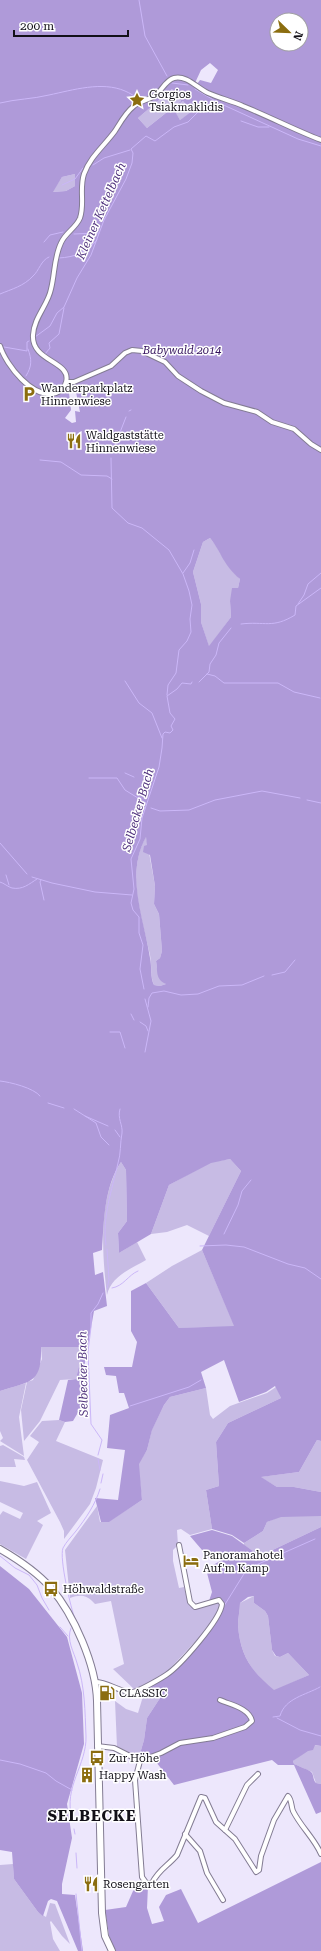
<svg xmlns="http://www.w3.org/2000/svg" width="321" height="1951" font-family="'Roboto Serif',serif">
	<rect width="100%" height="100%" fill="#ede7fc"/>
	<!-- green -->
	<g fill="#c7bbe4">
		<path d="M172 89 181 101 174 106 183 101 191 113 180 120 172 108 147 128 138 118Z"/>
		<path d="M75 174V186L66 191 52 192 62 177Z"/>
		<path d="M210 538C222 552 224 565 240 579L238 588 230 601 231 617 209 647 201 622V604L193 572 203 542Z"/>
		<path d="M146 836 155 886 154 904 159 914 162 951 160 958 156 961 157 969 166 984 160 986 154 985C150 976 152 965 150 955 142 917 126 873 146 836Z"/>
		<path d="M230 1159 241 1171 209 1236 187 1225 167 1232 151 1234 169 1185 211 1162Z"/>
		<path d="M121 1162 126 1170 127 1221 118 1233 119 1253 137 1242 146 1260C131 1269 111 1276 107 1295 102 1254 98 1198 121 1162Z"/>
		<path d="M202 1250 235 1327 179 1328 146 1283 172 1266Z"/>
		<path d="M41 1347H83L76 1379 60 1380 40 1421 24 1441 21 1410 27 1382 33 1380 42 1359Z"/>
		<path d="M26 1383 19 1417 24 1456 0 1441 3 1438 0 1431V1391Z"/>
		<path d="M276 1387 281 1398 228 1423 216 1442 219 1486 206 1490 212 1529 190 1535 181 1529 177 1530 178 1545 173 1550V1561L179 1588 184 1587 188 1602 194 1608 203 1607 218 1601 220 1608 204 1632 165 1674 135 1690 113 1669 124 1664 111 1601 95 1604C87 1595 81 1594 70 1598L65 1550 97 1506 100 1522H108L142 1500 138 1464 147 1450 152 1429 164 1405 170 1397 206 1388 210 1415 213 1419 230 1406 267 1393Z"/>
		<path d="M59 1420 65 1422 56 1441 103 1460 96 1488 90 1504 64 1539V1531L60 1522 27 1460 39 1442 30 1436 42 1421Z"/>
		<path d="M317 1440 321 1441V1492L294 1487H277L260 1477 299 1472Z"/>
		<path d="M3 1445 24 1457 25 1460 14 1459 16 1467H0V1446Z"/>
		<path d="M0 1481 24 1486 37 1482 51 1513 37 1521 43 1525 26 1559 0 1544V1515L3 1511 20 1519 23 1513 0 1502Z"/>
		<path d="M281 1516H321V1527L260 1556 244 1545V1543L263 1531 267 1522Z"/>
		<path d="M254 1596V1603L265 1611 268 1616 272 1650 275 1656 280 1657 288 1653 309 1675 274 1691C251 1671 240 1655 238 1625 238 1617 240 1610 240 1603Z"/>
		<path d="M157 1688 162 1695 147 1718 144 1740 139 1757 117 1747 115 1701 126 1709 138 1713 144 1693Z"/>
		<path d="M314 1745 321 1746V1784L316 1783 312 1772 294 1764 293 1761Z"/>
		<path d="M13 1864 14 1879 38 1912 46 1917 50 1903 55 1904 70 1944 62 1936 51 1921 50 1922 53 1939 60 1951H0V1865Z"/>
	</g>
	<!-- forest -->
	<g fill="#af9ad9" fill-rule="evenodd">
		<path d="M0 0H321V1441L317 1440 299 1472 261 1477 277 1487H294L321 1492V1516L281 1517 267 1522 263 1531 244 1543 232 1535 212 1529 206 1490 219 1486 216 1442 228 1423 281 1398 275 1386 266 1392 239 1402 224 1360 201 1372 206 1388 170 1397 164 1405 152 1430 147 1450 139 1464 142 1500 109 1522H101L95 1498 118 1500 125 1450 107 1448 110 1415 129 1408 124 1393H119L116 1376 106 1375 104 1367H132L137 1342 131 1331V1291L146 1283 179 1328 234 1326 202 1250 241 1171 230 1159 211 1163 169 1185 151 1234 119 1253 118 1233 127 1221 126 1170 121 1162C104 1187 104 1221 102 1250L93 1253 95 1275 103 1272 107 1306 94 1311 84 1368 86 1399 73 1421 65 1422 59 1420 68 1380 76 1379 83 1347H41C42 1385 29 1381 0 1391ZM277 20H301V44H277ZM210 63 218 70 211 83 200 80 197 84 195 83 201 70ZM172 89 181 101 147 128 138 118ZM183 101 191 112 180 120 173 108ZM75 174V186L66 191 53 192 62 177ZM76 392 80 412 75 411 76 422 72 423 65 418 71 410 69 393ZM210 538C222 553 223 565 240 579L238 588H232L230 601 231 617 209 646 201 622V604L193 572 203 542ZM146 837 147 845 144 846 143 852 150 855 155 886 154 904 159 914 162 951 160 958 156 961C158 971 155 979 166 984L160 986 154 985C150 977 152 967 150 958 144 918 125 875 146 837Z"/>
		<path d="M321 1527V1746L315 1745 313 1750 308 1751 293 1761 294 1764C298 1766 310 1770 312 1773 314 1777 313 1780 316 1783L321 1784V1812L316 1814 294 1765H278L272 1760 174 1785 153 1758 139 1757 144 1740 147 1718 162 1695 157 1688 140 1695 136 1692 166 1677 192 1651 221 1611V1602L209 1601 212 1592 206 1569 229 1556 225 1551 214 1560 208 1557 190 1536 212 1530 232 1536 260 1556ZM254 1596V1603L265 1611 268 1616 272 1650 276 1656 280 1657 288 1653 309 1675 274 1690C251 1671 240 1655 238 1625 238 1617 240 1610 240 1603L248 1597Z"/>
		<path d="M0 1566 29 1589 67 1637 82 1693 84 1744 67 1804 72 1838 62 1884V1894L75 1895 83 1951H78L57 1901 51 1899 48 1901 43 1916 38 1912 14 1879 12 1852 0 1850Z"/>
		<path d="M321 1862V1951H116L110 1941 105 1910 126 1907 133 1891 142 1883 148 1886 147 1908 152 1924 164 1921 159 1907 166 1895 181 1889 198 1923Z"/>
	</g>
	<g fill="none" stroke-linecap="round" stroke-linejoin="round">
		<!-- stream -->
		<g stroke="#cbb7f8" stroke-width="1">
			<path d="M139 0 145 36 167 76"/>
			<path d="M172 83 188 85"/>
			<path d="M195 89 217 102"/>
			<path d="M0 103C16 99 33 99 49 95 73 90 102 81 125 91 130 93 134 96 139 99"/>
			<path d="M241 121 258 127H269"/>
			<path d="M93 165 104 158 130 150"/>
			<path d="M62 185 75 179 83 168"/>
			<path d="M74 234 99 233"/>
			<path d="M44 242 50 235 63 232"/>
			<path d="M59 258C75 257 86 253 97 240"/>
			<path d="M0 294C12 289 24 286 33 276 39 271 41 260 49 257"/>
			<path d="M35 337 50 326 57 313 64 307 77 278 91 255 104 220 126 179 132 163 133 153 131 149 146 136 155 141 174 127 188 122 205 105 217 102 298 139 321 146"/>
			<path d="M4 347 27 351V342L29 341"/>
			<path d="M45 354 50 348 49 343 59 334 64 308"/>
			<path d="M26 376C32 366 32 360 28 349"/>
			<path d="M129 411 131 410"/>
			<path d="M112 453 126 417"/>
			<path d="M111 458 112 508 128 523 142 528 169 550 183 574 189 591 192 605 190 619 191 632 187 641 179 650 176 673 168 685 167 695"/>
			<path d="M40 460 61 462 81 475 107 476 112 479"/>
			<path d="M183 573 190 563 194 550"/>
			<path d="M298 604 304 595 308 584 321 573"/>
			<path d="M241 624C265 621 272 629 295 615L296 606 321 588"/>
			<path d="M207 674 215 676 224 683H278L294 692 320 698"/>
			<path d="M125 681 139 703 152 713 162 738"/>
			<path d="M199 682 209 672 210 664 216 655 219 643 231 628"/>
			<path d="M125 773 134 777"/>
			<path d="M89 778H117L125 790 146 803"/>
			<path d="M307 800 321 803"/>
			<path d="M151 808 160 811 189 810 215 800 262 791 300 798"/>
			<path d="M0 843 27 874"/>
			<path d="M6 875 9 885"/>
			<path d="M32 877 52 883 95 892 132 895"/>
			<path d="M41 880 40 882 44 900"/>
			<path d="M0 882C4 883 8 887 12 888 23 890 29 884 37 879"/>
			<path d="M272 975 285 972 295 960"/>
			<path d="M144 989 140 969 143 945 139 933V917L133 910 131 903 134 889 131 859 140 839 142 818 159 767 162 748 163 734 165 732 170 733 173 730 171 726 175 719 170 713 167 696 177 689 182 683 191 684 192 682"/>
			<path d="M145 999 151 1021 145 1052"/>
			<path d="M148 1007 149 998 152 993 164 991 181 995 198 994 219 986 242 985 264 976"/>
			<path d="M131 1014 134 1020"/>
			<path d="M140 1022 146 1026 148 1031"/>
			<path d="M110 1032H120L125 1048"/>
			<path d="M0 1081C10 1082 34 1088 40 1096"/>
			<path d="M48 1103 64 1108"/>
			<path d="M74 1109 96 1123 101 1137 109 1145"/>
			<path d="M85 1116 108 1126"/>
			<path d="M115 1130 120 1137"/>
			<path d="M224 1234 238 1205 242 1191 251 1180"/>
			<path d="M106 1245C102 1217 112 1190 118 1163 121 1154 120 1143 122 1133 123 1125 117 1118 120 1109"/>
			<path d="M200 1246 226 1245 244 1247 288 1264 305 1268 321 1279"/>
			<path d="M107 1249 109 1280 107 1288"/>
			<path d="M112 1288C124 1286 128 1275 138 1271"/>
			<path d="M130 1406 189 1387 201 1380"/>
			<path d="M98 1455 102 1440 91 1424 88 1352 91 1327V1313L98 1304 103 1293"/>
			<path d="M98 1459 100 1470"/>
			<path d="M101 1483 103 1474"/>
			<path d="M0 1556 15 1568 29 1575 37 1585 42 1598 49 1610"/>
			<path d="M224 1606 247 1569 315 1539"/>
			<path d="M75 1619C71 1609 59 1558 63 1548 66 1542 72 1536 76 1531 86 1518 95 1505 100 1489"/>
			<path d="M60 1627 68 1636"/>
			<path d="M71 1628C66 1640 74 1652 77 1663 85 1686 85 1712 86 1736 87 1765 63 1787 72 1818"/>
			<path d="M273 1717 280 1716C285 1698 306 1695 320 1687"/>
			<path d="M277 1718 300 1730 321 1736"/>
			<path d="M0 1760 20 1764 46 1773 56 1781 72 1790"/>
			<path d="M74 1829 75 1834"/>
			<path d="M76 1853 77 1868"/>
			<path d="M76 1894 82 1951"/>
		</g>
		<defs>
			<g id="minor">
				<path d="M0 346C6 365 33 400 56 393 60 392 65 387 66 382 72 361 31 362 33 335 34 317 48 305 51 289 55 273 54 257 61 243 65 233 76 228 80 218 85 204 79 189 84 174 90 157 104 146 115 131 120 123 126 112 134 106 140 101 149 100 156 95 162 90 166 80 174 78 187 75 197 88 208 93 219 98 232 101 243 106 270 117 295 130 321 140"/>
				<path d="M67 382H74L111 366 125 353 132 350 142 351 165 362 178 376 201 391 224 403 257 412 272 422 294 429 311 444 321 450"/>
				<path d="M95 1682C109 1682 120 1693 133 1692 139 1691 160 1679 166 1675 180 1666 221 1619 222 1604L219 1600 195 1607 190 1602 179 1545"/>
				<path d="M97 1746 114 1748 140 1761 161 1753 180 1743 213 1738 245 1727 252 1721C249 1708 231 1705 220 1700"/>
				<path d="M140 1761 135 1780 142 1877 147 1884 152 1883C159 1869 168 1866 177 1855L201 1797 205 1798 216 1822 235 1839 256 1872 259 1870 261 1856 274 1820 288 1796C292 1800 291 1806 293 1811 301 1827 314 1838 321 1854"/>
				<path d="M225 1830 247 1785 258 1774"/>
				<path d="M185 1834 200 1851 207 1873 223 1900"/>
			</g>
			<path id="secondary" d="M0 1549C19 1560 37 1572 51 1588 74 1615 96 1665 97 1701L102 1913 105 1936 112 1951"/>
		</defs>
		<!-- minor casing -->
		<use href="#minor" stroke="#837c93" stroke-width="6"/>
		<!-- secondary casing -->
		<use href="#secondary" stroke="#837c93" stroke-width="8"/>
		<!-- minor -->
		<use href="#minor" stroke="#fff" stroke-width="4"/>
		<!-- secondary -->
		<use href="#secondary" stroke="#fff" stroke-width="6"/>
	</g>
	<!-- icons -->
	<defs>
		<symbol id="sight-bare" viewBox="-9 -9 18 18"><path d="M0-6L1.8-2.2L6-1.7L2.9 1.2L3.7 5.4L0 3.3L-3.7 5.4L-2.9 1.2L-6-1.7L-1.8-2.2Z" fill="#8b6d0f" stroke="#fff" stroke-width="2.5" paint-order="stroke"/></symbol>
		<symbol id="parking-bare" viewBox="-9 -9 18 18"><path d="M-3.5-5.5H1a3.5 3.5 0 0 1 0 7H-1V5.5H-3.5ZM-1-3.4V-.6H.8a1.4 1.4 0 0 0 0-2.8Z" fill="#8b6d0f" stroke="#fff" stroke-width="2.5" paint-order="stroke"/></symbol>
		<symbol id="restaurant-bare" viewBox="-9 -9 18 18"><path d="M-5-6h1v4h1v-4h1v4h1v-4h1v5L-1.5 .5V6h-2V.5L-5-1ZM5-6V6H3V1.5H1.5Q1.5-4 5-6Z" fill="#8b6d0f" stroke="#fff" stroke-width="2.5" paint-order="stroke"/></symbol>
		<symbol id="hotel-bare" viewBox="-9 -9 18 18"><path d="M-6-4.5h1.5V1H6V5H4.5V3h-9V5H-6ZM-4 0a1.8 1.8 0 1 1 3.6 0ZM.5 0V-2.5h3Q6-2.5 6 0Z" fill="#8b6d0f" stroke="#fff" stroke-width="2.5" paint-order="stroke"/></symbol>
		<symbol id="bus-bare" viewBox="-9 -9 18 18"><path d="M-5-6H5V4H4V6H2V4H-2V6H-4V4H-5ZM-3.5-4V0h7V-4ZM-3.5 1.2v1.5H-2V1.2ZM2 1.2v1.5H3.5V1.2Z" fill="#8b6d0f" stroke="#fff" stroke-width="2.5" paint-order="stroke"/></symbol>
		<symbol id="fuel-bare" viewBox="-9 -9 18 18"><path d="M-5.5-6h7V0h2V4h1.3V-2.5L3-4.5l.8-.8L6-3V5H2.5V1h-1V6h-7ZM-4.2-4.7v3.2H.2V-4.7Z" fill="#8b6d0f" stroke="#fff" stroke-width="2.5" paint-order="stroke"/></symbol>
		<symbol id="building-bare" viewBox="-9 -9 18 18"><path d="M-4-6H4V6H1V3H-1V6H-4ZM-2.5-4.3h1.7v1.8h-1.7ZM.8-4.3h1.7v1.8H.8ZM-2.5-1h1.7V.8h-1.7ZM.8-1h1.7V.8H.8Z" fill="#8b6d0f" stroke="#fff" stroke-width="2.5" paint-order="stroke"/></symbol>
	</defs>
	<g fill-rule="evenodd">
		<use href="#sight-bare" x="126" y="89" width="22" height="22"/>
		<use href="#parking-bare" x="18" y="383" width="22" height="22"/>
		<use href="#restaurant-bare" x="63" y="430" width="22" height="22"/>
		<use href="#hotel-bare" x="180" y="1550" width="22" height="22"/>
		<use href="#bus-bare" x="40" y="1578" width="22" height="22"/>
		<use href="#fuel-bare" x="96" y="1682" width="22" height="22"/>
		<use href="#bus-bare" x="86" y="1747" width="22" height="22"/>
		<use href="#building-bare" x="76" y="1764" width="22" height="22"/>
		<use href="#restaurant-bare" x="80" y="1873" width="22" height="22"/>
	</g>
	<g text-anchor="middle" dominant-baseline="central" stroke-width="3" stroke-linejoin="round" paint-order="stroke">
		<!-- poi labels -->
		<g font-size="11" fill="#121018" stroke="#fff" text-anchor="start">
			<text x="149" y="94">Gorgios<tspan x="149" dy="13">Tsiakmaklidis</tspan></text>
			<text x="41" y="388">Wanderparkplatz<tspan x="41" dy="13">Hinnenwiese</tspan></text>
			<text x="86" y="435">Waldgaststätte<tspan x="86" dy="13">Hinnenwiese</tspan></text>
			<text x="203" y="1555">Panoramahotel<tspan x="203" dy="13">Auf'm Kamp</tspan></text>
			<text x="63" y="1589">Höhwaldstraße</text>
			<text x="119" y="1693">CLASSIC</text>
			<text x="109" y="1758">Zur Höhe</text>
			<text x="99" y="1775">Happy Wash</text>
			<text x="103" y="1884">Rosengarten</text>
		</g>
		<!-- park labels -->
		<g font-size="11" font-style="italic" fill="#34125c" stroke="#fff">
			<text x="182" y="350">Babywald 2014</text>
		</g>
		<!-- water labels -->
		<g font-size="12" font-style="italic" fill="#51337e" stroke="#fff">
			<text transform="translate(101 211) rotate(-66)">Kleiner Kettelbach</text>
			<text transform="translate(138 810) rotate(-74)">Selbecker Bach</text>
			<text transform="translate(83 1374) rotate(-91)">Selbecker Bach</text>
		</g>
		<!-- district labels -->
		<g font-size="15" font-weight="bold" letter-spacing="1" fill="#121018" stroke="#fff">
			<text x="92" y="1816">SELBECKE</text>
		</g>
	</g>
	<!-- north arrow -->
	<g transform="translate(289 32) rotate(113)"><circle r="19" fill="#ffffff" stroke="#a09fa3"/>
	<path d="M0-3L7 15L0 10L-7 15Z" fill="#8b6d0f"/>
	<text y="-6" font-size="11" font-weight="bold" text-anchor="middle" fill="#121018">N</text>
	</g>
	<!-- scale -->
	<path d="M14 30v6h114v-6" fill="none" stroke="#121018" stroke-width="2"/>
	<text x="20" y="30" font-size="12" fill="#121018" stroke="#ffffff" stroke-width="3" paint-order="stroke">200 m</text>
</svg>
